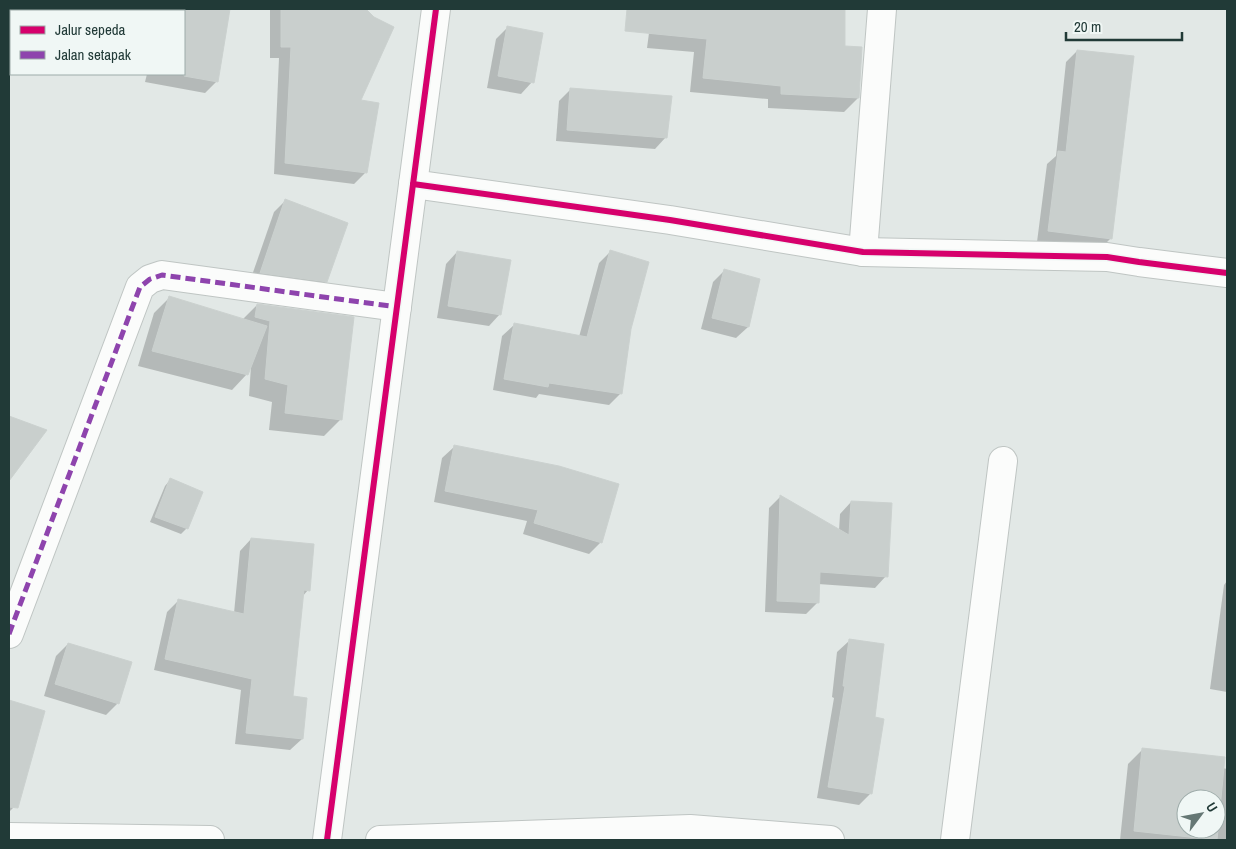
<svg xmlns="http://www.w3.org/2000/svg" width="1236" height="849" font-family="'Archivo Narrow',sans-serif">
	<rect width="100%" height="100%" fill="#e2e8e6"/>
	<!-- shadow -->
	<g fill="#0003" fill-rule="evenodd">
		<path d="M157 9H229L217 81 205 93 145 82 147 74H184V11H157Z"/>
		<path d="M270 9H354L393 27 359 101 365 173 354 184 274 174 279 58H270Z"/>
		<path d="M660 9H844V47L860 48 858 98 844 112 768 108V99L690 92 694 52 647 48 651 18Z"/>
		<path d="M508 27 532 82 521 94 487 88 496 39Z"/>
		<path d="M1077 51 1111 238 1099 250 1037 242 1047 164 1056 156 1066 62Z"/>
		<path d="M571 89 666 137 655 149 556 141 559 101Z"/>
		<path d="M286 200 326 281 314 293 249 284 274 212Z"/>
		<path d="M457 252 500 314 489 326 437 318 446 264Z"/>
		<path d="M610 252 630 329 621 393 609 405 539 394 536 398 493 390 502 336 514 325 579 337 599 263Z"/>
		<path d="M724 271 759 280 748 327 736 338 701 329 713 282Z"/>
		<path d="M169 298 242 320 257 305 352 318 341 419 324 436 269 430 272 402 249 396 251 366 247 374 232 390 138 366 154 313Z"/>
		<path d="M9 417 45 431 9 479Z"/>
		<path d="M454 447 601 542 589 554 523 534 527 521 434 502 442 458Z"/>
		<path d="M170 480 187 528 181 534 150 522 165 486Z"/>
		<path d="M780 497 839 531 840 514 851 502 886 576 875 588 818 584V602L806 614 765 612 769 508Z"/>
		<path d="M251 539 308 590 302 597 292 697 302 739 290 750 235 744 241 690 154 670 167 612 179 600 234 613 240 551Z"/>
		<path d="M1227 581V692L1210 689 1224 585Z"/>
		<path d="M849 641 874 718 870 794 859 805 817 798 834 698 832 697 837 652Z"/>
		<path d="M68 644 118 703 106 715 44 696 56 656Z"/>
		<path d="M9 702 44 712 18 803 9 812Z"/>
		<path d="M1143 749 1227 769V840H1120L1128 764ZM1186 799H1216V829H1186Z"/>
	</g>
	<!-- building -->
	<g fill="#c9cfcd" stroke="#cbd1cf" fill-rule="evenodd">
		<path d="M184 9H230L218 82 184 76Z"/>
		<path d="M281 9H366L374 17 394 27 361 100 379 103 367 173 285 163 291 47H281Z"/>
		<path d="M627 9H845V46L862 47 859 98 781 94V86L703 78 707 39 625 31Z"/>
		<path d="M507 26 543 33 534 83 498 76Z"/>
		<path d="M1077 50 1134 56 1112 239 1048 231 1058 151 1066 152Z"/>
		<path d="M570 88 672 96 667 138 567 130Z"/>
		<path d="M285 199 348 223 327 282 260 273Z"/>
		<path d="M610 250 649 262 631 329 622 394 549 383 548 387 504 379 514 323 587 337Z"/>
		<path d="M457 251 511 260 501 315 448 306Z"/>
		<path d="M724 269 760 279 749 327 712 318Z"/>
		<path d="M169 296 267 326 248 375 152 351Z"/>
		<path d="M257 304 354 317 342 420 285 413 288 385 265 379 270 321 255 317Z"/>
		<path d="M9 416 47 430 9 481Z"/>
		<path d="M454 445 559 466 619 484 602 543 534 523 538 510 445 491Z"/>
		<path d="M170 478 203 492 188 529 155 517Z"/>
		<path d="M780 495 849 535 851 501 892 503 888 577 820 572 819 603 777 601Z"/>
		<path d="M251 538 314 544 310 591 304 590 293 696 307 698 303 739 246 733 252 679 165 659 178 599 244 614Z"/>
		<path d="M849 639 884 644 875 717 884 719 872 794 828 787 845 686H843Z"/>
		<path d="M68 643 132 662 119 704 55 684Z"/>
		<path d="M9 700 45 711 18 808 9 807Z"/>
		<path d="M1142 748 1225 757 1217 840 1134 831ZM1186 799H1216V829H1186Z"/>
	</g>
	<g fill="none" stroke-linecap="round" stroke-linejoin="round">
		<defs>
			<g id="minor">
				<path d="M413 184 670 220 863 252 1107 257 1139 262 1227 273"/>
				<path d="M863 252 882 9"/>
				<path d="M9 634 140 287 150 279 162 275 397 307"/>
				<path d="M327 840 436 9"/>
				<path d="M955 840 1003 461"/>
			</g>
			<g id="tertiary">
				<path d="M9 837 210 840"/>
				<path d="M380 840 690 829 830 840"/>
			</g>
		</defs>
		<!-- minor casing -->
		<use href="#minor" stroke="#bfc5c3" stroke-width="30"/>
		<!-- tertiary casing -->
		<use href="#tertiary" stroke="#bfc5c3" stroke-width="30"/>
		<!-- minor -->
		<use href="#minor" stroke="#fbfcfb" stroke-width="28"/>
		<!-- tertiary -->
		<use href="#tertiary" stroke="#fbfcfb" stroke-width="28"/>
		<!-- quiet -->
		<path stroke="#8e44ad" stroke-width="5" stroke-dasharray="10 5" stroke-linecap="butt" d="M9 634 140 287 150 279 162 275 397 307"/>
		<defs>
			<g id="cycleway">
				<path d="M413 184 670 220 863 252 1107 257 1139 262 1227 273"/>
				<path d="M327 840 436 9"/>
			</g>
		</defs>
		<!-- cycleway casing -->
		<use href="#cycleway" stroke="#f0f7f5" stroke-width="9"/>
		<!-- cycleway -->
		<use href="#cycleway" stroke="#d6006c" stroke-width="6"/>
	</g>
	<!-- border -->
	<rect width="1236" height="849" fill="none" stroke="#213a37" stroke-width="20"/>
	<!-- legend -->
	<rect x="10" y="10" width="175" height="65" fill="#f0f7f5" stroke="#9daba9"/>
	<rect x="20" y="26" width="25" height="8" fill="#d6006c" stroke="#9daba9"/>
	<text x="55" y="35" font-size="15" fill="#213a37">Jalur sepeda</text>
	<rect x="20" y="51" width="25" height="8" fill="#8e44ad" stroke="#9daba9"/>
	<text x="55" y="60" font-size="15" fill="#213a37">Jalan setapak</text>
	<!-- north arrow -->
	<g transform="translate(1201 814) rotate(58)"><circle r="24" fill="#f0f7f5" stroke="#9daba9"/>
	<path d="M0-4L9 19L0 12L-9 19Z" fill="#657774"/>
	<text y="-8" font-size="14" font-weight="bold" text-anchor="middle" fill="#213a37">U</text>
	</g>
	<!-- scale -->
	<path d="M1066 32v8h116v-8" fill="none" stroke="#213a37" stroke-width="2.5"/>
	<text x="1074" y="32" font-size="15" fill="#213a37" stroke="#f0f7f5" stroke-width="4" paint-order="stroke">20 m</text>
</svg>
